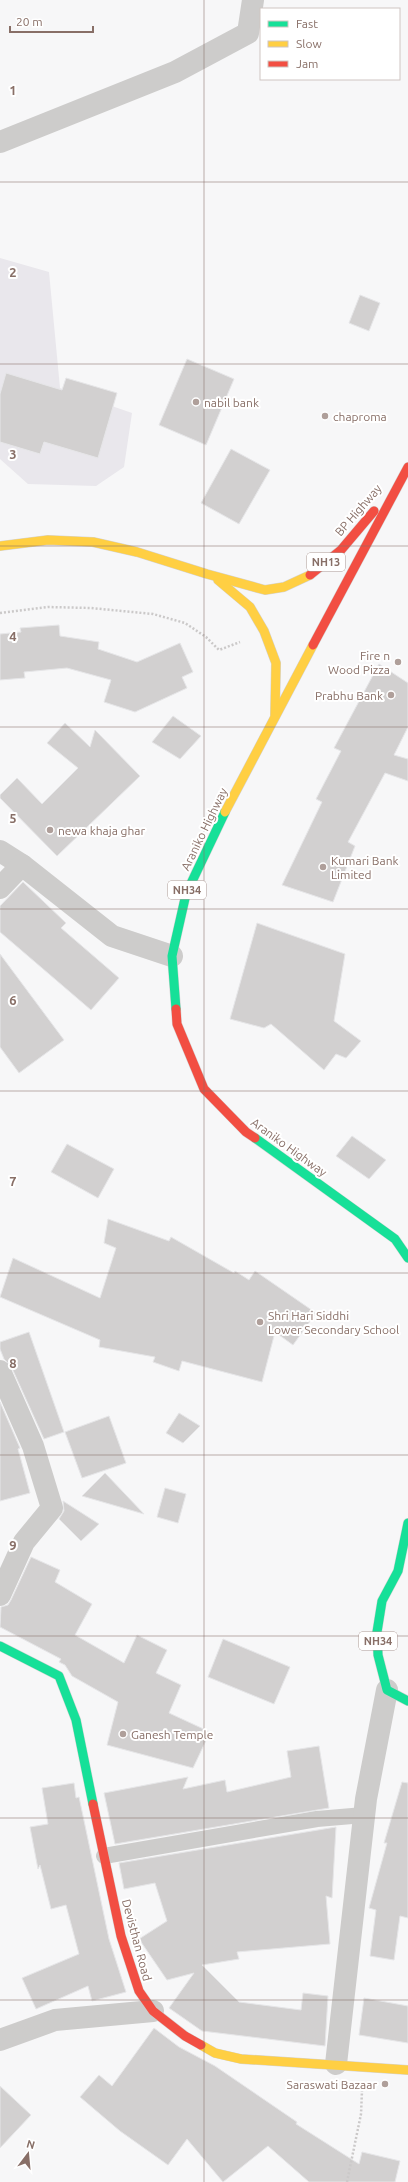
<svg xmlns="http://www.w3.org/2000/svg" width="408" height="2182" font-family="Ubuntu,sans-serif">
	<rect width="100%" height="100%" fill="#f7f7f8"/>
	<!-- green -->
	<path fill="#e9e7ec" d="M0 258 49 272 60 388 132 413 124 467 96 486 28 484 0 459Z"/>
	<!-- building -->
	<g fill="#d2d0d0" stroke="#e6e6e8">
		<path d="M360 295 380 303 369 331 349 323Z"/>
		<path d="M187 359 234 379 206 445 159 425Z"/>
		<path d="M6 373 62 390 66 378 117 393 98 458 44 442 40 454 0 442V394Z"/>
		<path d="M231 449 270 470 239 524 201 503Z"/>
		<path d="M59 625 60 636 99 642 98 649 137 662 180 643 193 672 182 677 187 688 135 712 104 702 111 680 67 668 24 672 25 678 0 680V634L21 632 20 628Z"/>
		<path d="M379 664 408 683V727L394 755 408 759V781L385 773 348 842 355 846 333 902 282 885 322 802 316 799 341 751 334 748Z"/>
		<path d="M173 716 201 736 180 759 152 742Z"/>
		<path d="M65 723 90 747 95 730 140 776 57 856 0 798V795L17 778 42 804 78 768 47 743Z"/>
		<path d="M23 882 66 923 61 928 119 978 91 1010 0 932V906Z"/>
		<path d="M257 923 345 954 334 1021 361 1041 346 1058 336 1054 324 1070 271 1024 264 1028 230 1019Z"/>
		<path d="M0 954 64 1040 19 1073 0 1047Z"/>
		<path d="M352 1136 386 1160 369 1179 336 1156Z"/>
		<path d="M67 1144 114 1169 98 1198 51 1172Z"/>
		<path d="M108 1219 169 1241 171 1237 234 1273 235 1271 249 1280 255 1271 316 1313 293 1345 275 1332 262 1382 182 1361 179 1371 153 1362 155 1357 99 1347 100 1340 0 1297 13 1258 100 1298 116 1248 104 1243Z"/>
		<path d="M29 1332 64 1432 44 1439 11 1366 4 1359 0 1349V1342Z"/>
		<path d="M0 1402 20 1448 18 1449 30 1493 0 1501Z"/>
		<path d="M179 1413 200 1426 183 1443 166 1433Z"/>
		<path d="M109 1416 126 1463 82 1478 65 1432Z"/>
		<path d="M105 1473 144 1514 82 1496Z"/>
		<path d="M165 1488 186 1494 178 1523 157 1517Z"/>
		<path d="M63 1501 99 1524 81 1541 59 1519 64 1511Z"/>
		<path d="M31 1557 60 1570 55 1582 92 1604 75 1635 124 1663 137 1635 167 1650 156 1673 181 1685 169 1713 210 1732 193 1768 107 1745 118 1702 72 1676 65 1665 59 1662 61 1659 0 1627 1 1607 8 1605 11 1600Z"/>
		<path d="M223 1639 290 1667 274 1704 208 1677Z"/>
		<path d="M319 1746 329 1808 115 1844 104 1793 188 1777 183 1789 225 1780 227 1792 291 1777 287 1751Z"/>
		<path d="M402 1782 408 1783V1918L400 1916 394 1960 370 1956 376 1910 369 1908 387 1843H384Z"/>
		<path d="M74 1783 76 1798 79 1797 109 1939 126 1992 92 2001 88 1986 36 2009 22 1978 79 1954 66 1905 51 1909 40 1865 38 1869 30 1827 48 1824 42 1788Z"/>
		<path d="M336 1827 332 1898 326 1896 330 1944 237 1952 239 1959 202 1965 239 2002 301 2010 303 1993 328 1996 325 2046 202 2031 169 2008 194 1973 167 1980 139 1939 167 1921 155 1883 124 1889 119 1863Z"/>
		<path d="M364 1998 408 2006V2043L359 2035Z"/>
		<path d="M154 2028 179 2047 215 2066 297 2122 296 2124 359 2164 362 2152 400 2161 395 2182H309L268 2146 223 2182 187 2139 168 2165 120 2131 80 2097 99 2075 112 2086Z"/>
		<path d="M0 2086 31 2115 0 2148Z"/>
	</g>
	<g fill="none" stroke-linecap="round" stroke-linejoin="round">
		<defs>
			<g id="fast">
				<path d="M176 1009 172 956 186 894 225 812"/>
				<path d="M255 1138 395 1239 408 1258"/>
				<path d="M408 1523 398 1571 382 1601 377 1632 378 1655 387 1690 408 1701"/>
				<path d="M0 1646 59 1676 76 1720 93 1804"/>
			</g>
			<g id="slow">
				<path d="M0 546 48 540 93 542 137 552 207 574 265 590 284 587 310 575"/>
				<path d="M218 580 250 607 264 631 276 663 275 715"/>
				<path d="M225 812 313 645"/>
				<path d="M201 2045 215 2053 241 2059 408 2070"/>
			</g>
			<g id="jam">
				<path d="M310 575 341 550 374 511"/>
				<path d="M313 645 408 467"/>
				<path d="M176 1009 177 1024 204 1089 246 1132 255 1138"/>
				<path d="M93 1804 121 1936 139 1991 153 2011 185 2036 201 2045"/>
			</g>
		</defs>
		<!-- fast casing -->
		<use href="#fast" stroke="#d4d3d3" stroke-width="10"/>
		<!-- slow casing -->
		<use href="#slow" stroke="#d4d3d3" stroke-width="10"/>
		<!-- jam casing -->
		<use href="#jam" stroke="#d4d3d3" stroke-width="10"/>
		<!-- path -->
		<g stroke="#cbc9c9" stroke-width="2.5" stroke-dasharray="2 2" stroke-linecap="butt">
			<path d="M0 613 48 607 91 608 153 614 185 623 206 637 219 650 240 642"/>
			<path d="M347 2182 361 2114 362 2091"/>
		</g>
		<!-- lane -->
		<path stroke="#cdcccb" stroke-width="16" d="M104 1856 317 1819 364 1815"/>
		<!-- street -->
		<g stroke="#cdcccb" stroke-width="22">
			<path d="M0 142 175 72 248 33 253 0"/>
			<path d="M0 851 22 865 112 936 172 956"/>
			<path d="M0 888 22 865"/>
			<path d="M0 1371 33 1446 52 1508 24 1542 0 1595"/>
			<path d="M0 2040 55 2020 153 2011"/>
			<path d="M336 2064 366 1799 387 1690"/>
		</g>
		<!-- fast -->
		<use href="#fast" stroke="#16e098" stroke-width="9"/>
		<!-- slow -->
		<use href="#slow" stroke="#ffcf43" stroke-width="9"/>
		<!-- jam -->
		<use href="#jam" stroke="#f24e42" stroke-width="9"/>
	</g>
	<!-- grid -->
	<path fill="none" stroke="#886f67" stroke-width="1" stroke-opacity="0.55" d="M204 0V2182M0 182H408M0 364H408M0 546H408M0 727H408M0 909H408M0 1091H408M0 1273H408M0 1455H408M0 1636H408M0 1818H408M0 2000H408"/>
	<!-- markers -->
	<g fill="#af9f9a" stroke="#fff" stroke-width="1.5">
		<circle cx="196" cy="402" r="4"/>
		<circle cx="325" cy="416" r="4"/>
		<circle cx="398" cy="662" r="4"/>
		<circle cx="391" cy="695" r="4"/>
		<circle cx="50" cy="830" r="4"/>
		<circle cx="323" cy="867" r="4"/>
		<circle cx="260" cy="1322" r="4"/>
		<circle cx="123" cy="1734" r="4"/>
		<circle cx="385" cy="2084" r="4"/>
	</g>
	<g text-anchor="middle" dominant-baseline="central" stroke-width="4" stroke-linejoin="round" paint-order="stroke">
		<!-- shield labels -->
		<g fill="#fff" stroke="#ac9a95" stroke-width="1">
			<rect x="307" y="553" width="38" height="18" rx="3"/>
			<rect x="168" y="881" width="38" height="18" rx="3"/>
			<rect x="359" y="1632" width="38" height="18" rx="3"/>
		</g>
		<g font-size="11" font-weight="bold" fill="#886f67">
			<text x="326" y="562">NH13</text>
			<text x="187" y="890">NH34</text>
			<text x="378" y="1641">NH34</text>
		</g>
		<!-- poi labels -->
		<g font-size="12" fill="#886f67" stroke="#fff" text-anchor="start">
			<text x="204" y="402">nabil bank</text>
			<text x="333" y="416">chaproma</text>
			<text x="390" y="655" text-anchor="end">Fire n<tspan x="390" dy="14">Wood Pizza</tspan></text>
			<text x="383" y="695" text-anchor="end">Prabhu Bank</text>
			<text x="58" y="830">newa khaja ghar</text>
			<text x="331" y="860">Kumari Bank<tspan x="331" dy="14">Limited</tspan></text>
			<text x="268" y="1315">Shri Hari Siddhi<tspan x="268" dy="14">Lower Secondary School</tspan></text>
			<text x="131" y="1734">Ganesh Temple</text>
			<text x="377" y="2084" text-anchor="end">Saraswati Bazaar</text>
		</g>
		<!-- street labels -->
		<g font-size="12" fill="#886f67" stroke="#fff">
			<text transform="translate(358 510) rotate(-49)">BP Highway</text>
			<text transform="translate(204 829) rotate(-64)">Araniko Highway</text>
			<text transform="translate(289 1147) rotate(36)">Araniko Highway</text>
			<text transform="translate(137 1940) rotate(75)">Devisthan Road</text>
		</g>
	</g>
	<g font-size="13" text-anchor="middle" font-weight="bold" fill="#886f67" stroke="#fff" stroke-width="4" stroke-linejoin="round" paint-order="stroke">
		<text x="13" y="95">1</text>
		<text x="13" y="277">2</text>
		<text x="13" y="459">3</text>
		<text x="13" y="641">4</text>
		<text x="13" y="823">5</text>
		<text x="13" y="1005">6</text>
		<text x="13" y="1186">7</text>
		<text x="13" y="1368">8</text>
		<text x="13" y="1550">9</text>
	</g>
	<!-- legend -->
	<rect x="260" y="8" width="140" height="72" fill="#ffffff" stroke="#cfc5c2"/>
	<rect x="268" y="21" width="20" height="6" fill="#16e098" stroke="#cfc5c2"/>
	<text x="296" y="28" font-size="12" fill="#886f67">Fast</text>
	<rect x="268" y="41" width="20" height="6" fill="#ffcf43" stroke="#cfc5c2"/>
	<text x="296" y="48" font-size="12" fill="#886f67">Slow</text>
	<rect x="268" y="61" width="20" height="6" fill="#f24e42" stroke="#cfc5c2"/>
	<text x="296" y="68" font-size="12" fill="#886f67">Jam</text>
	<!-- north arrow -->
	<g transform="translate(28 2154) rotate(16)" stroke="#ffffff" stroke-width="3" paint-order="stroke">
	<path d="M0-3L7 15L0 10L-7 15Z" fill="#886f67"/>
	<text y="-6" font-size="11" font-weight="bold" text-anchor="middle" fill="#886f67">N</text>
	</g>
	<!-- scale -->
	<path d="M10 26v6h83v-6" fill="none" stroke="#886f67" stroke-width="2"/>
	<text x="16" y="26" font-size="12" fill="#886f67" stroke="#ffffff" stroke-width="3" paint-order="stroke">20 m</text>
</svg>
